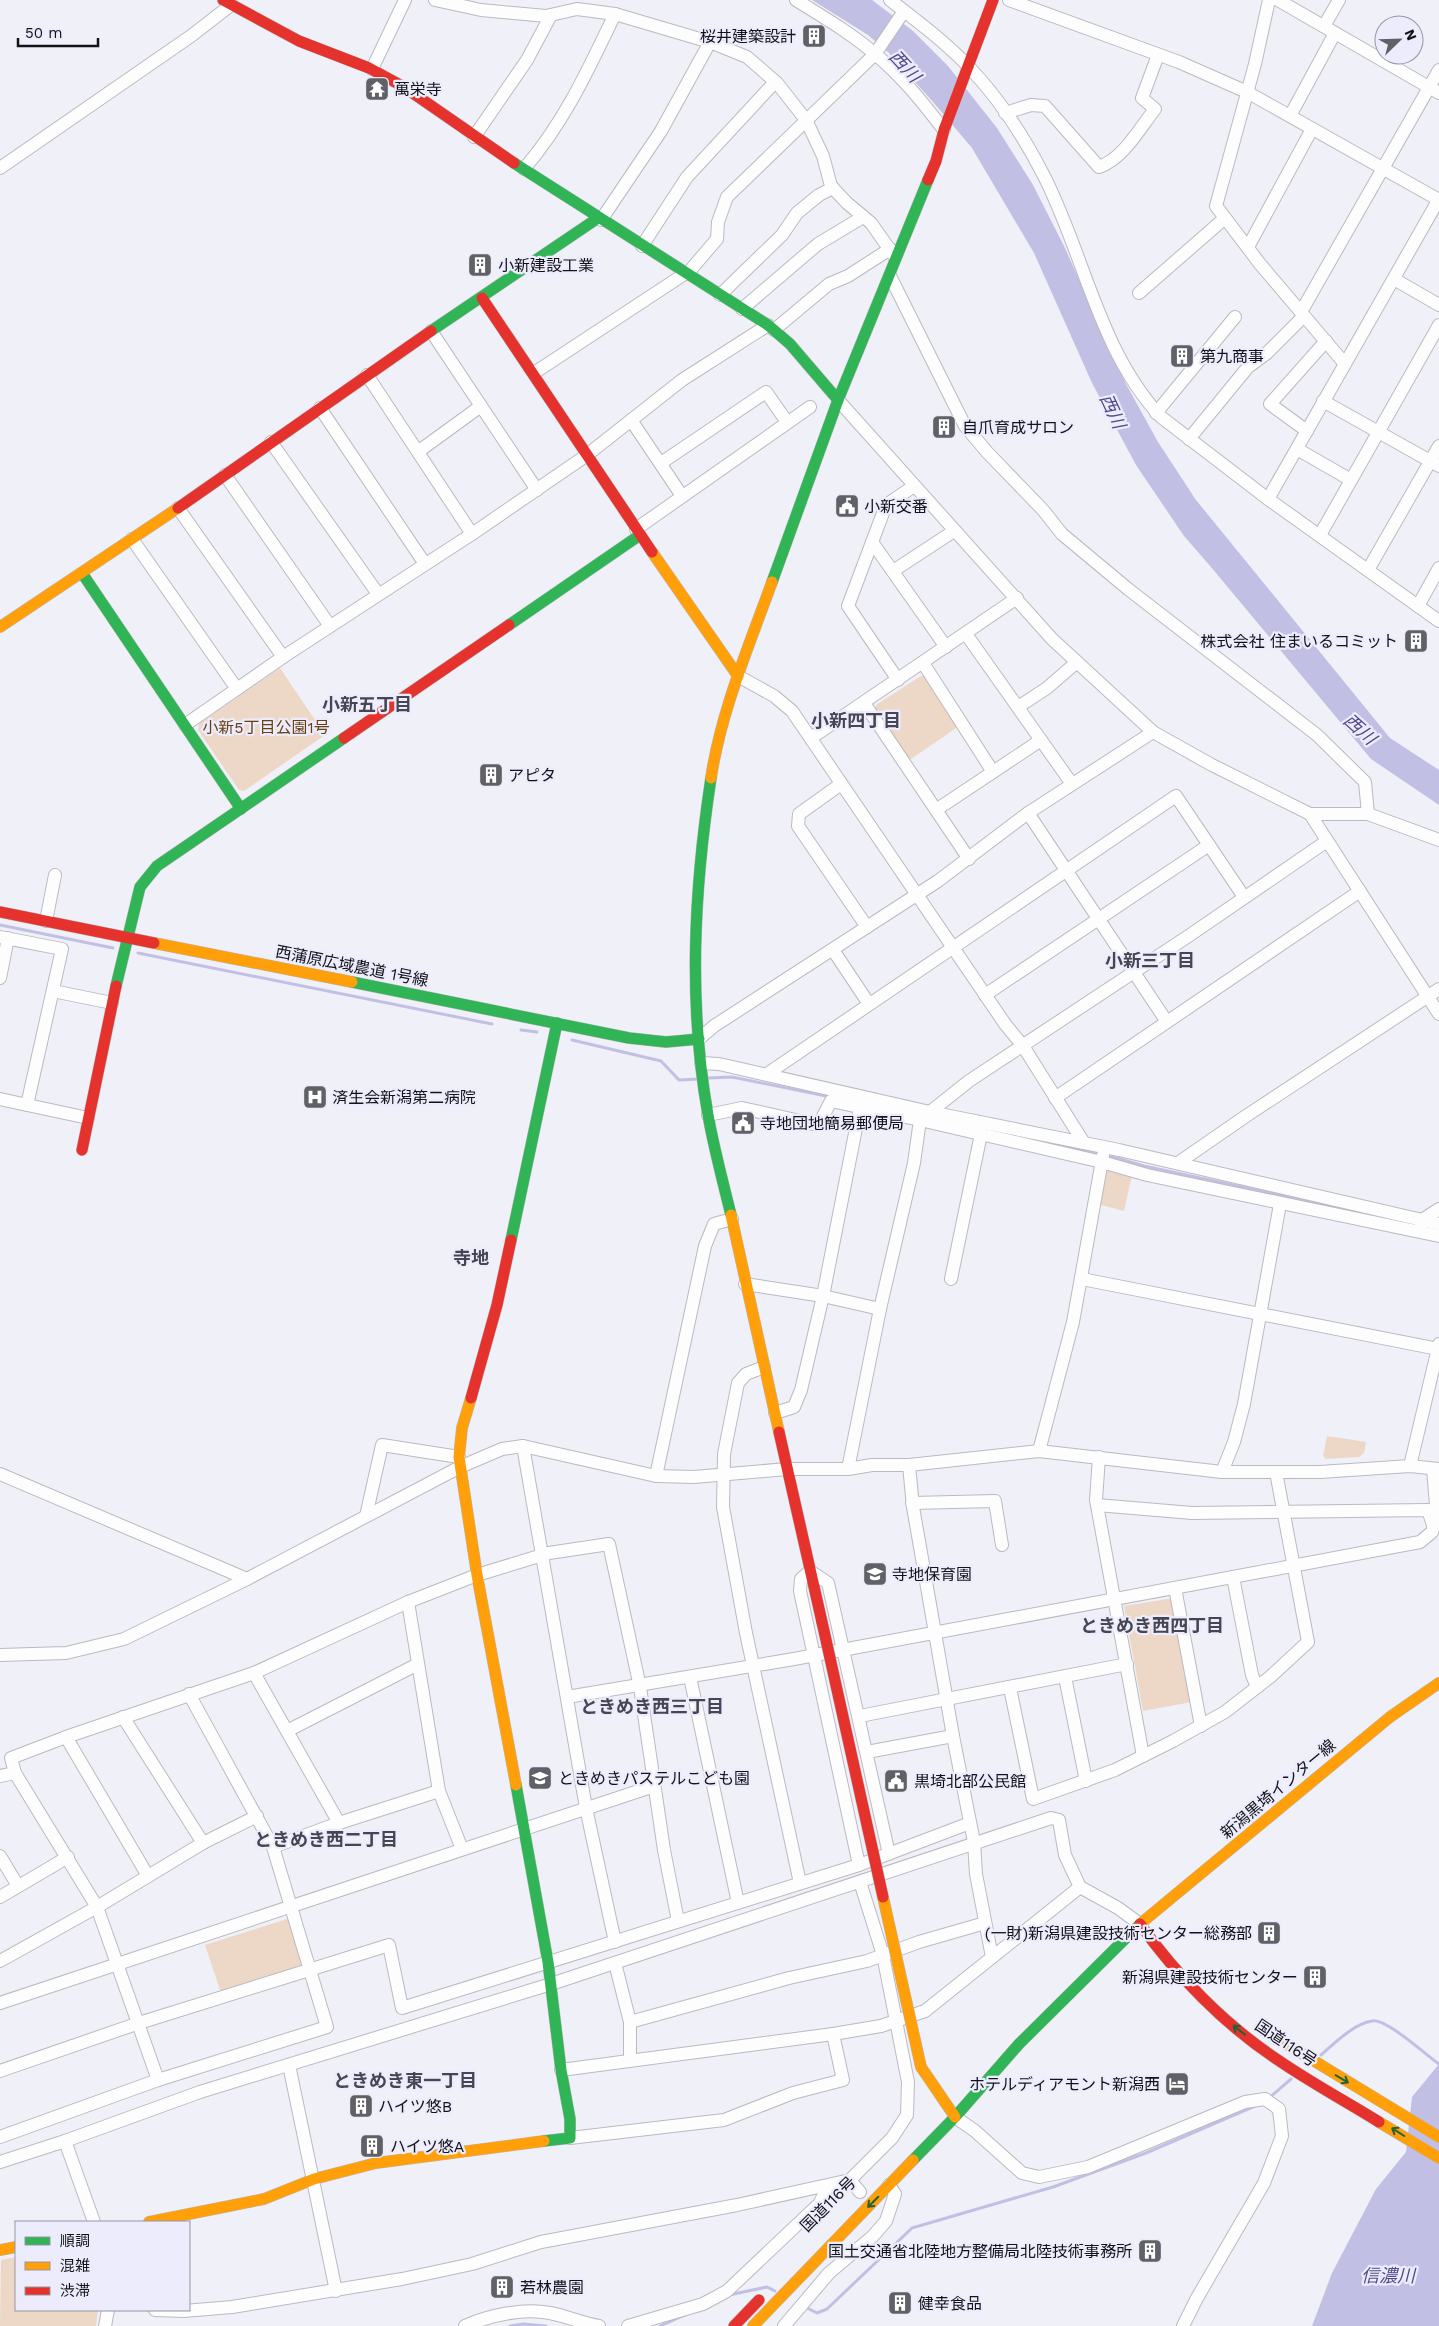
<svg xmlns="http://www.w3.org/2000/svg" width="1439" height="2326" font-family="'Work Sans','Noto Sans JP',sans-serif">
	<rect width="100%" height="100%" fill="#f0f0f9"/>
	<!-- green -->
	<g fill="#edd7c7">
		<path d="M280 668 325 735 244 791 239 790 198 730 199 724Z"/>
		<path d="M921 676H926L959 726 908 761 875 711 876 705Z"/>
		<path d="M1106 1169 1132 1175 1124 1211 1097 1204Z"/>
		<path d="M1327 1436 1366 1442 1364 1453 1359 1457 1326 1459 1323 1456Z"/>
		<path d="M1174 1598 1192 1702 1143 1711 1124 1606Z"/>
		<path d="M287 1919 292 1921 304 1962 302 1967 221 1993 205 1945Z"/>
		<path d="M16 2257V2310H98L96 2326H0L1 2260Z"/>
	</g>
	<!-- water -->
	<g fill="#c2bfe5">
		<path d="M812 0H872L913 31 948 66 997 128 1033 185 1064 246 1126 384 1158 442 1196 500 1390 738 1439 770V805L1371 759 1211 567 1184 536 1136 465 1092 383 1034 253 972 148 933 102 889 53 868 35Z"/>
		<path d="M1439 2064V2326H1312L1332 2273 1376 2189 1406 2152 1412 2097Z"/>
	</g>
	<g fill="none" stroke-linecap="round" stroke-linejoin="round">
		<!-- stream -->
		<g stroke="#c2bfe5" stroke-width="3">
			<path d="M0 925 113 948"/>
			<path d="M138 953 492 1024"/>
			<path d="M521 1030 537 1032"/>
			<path d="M572 1040 661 1061 679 1080 698 1079"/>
			<path d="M709 1078 732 1077 831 1097"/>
			<path d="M1028 1138 1100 1153"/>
			<path d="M1106 1155 1144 1166 1356 1211"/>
			<path d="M1321 2055C1335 2043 1353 2024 1372 2021 1386 2018 1426 2055 1439 2064"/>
			<path d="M1269 2098 1291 2079"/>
			<path d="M729 2295 767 2287 775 2291"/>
			<path d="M805 2307 817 2313 827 2309 912 2228 1053 2187 1146 2153 1255 2106"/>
			<path d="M510 2326 523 2324 546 2326"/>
			<path d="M660 2326 685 2315"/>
		</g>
		<defs>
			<g id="street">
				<path d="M435 0 481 10 546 16 577 9 615 14 710 42 747 57 777 83 806 120 823 156 831 186 847 203 871 223 895 257"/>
				<path d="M796 0C823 17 851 33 875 54 902 76 923 103 944 130"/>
				<path d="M890 0C916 20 945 42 968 66 998 97 1024 137 1044 176 1084 254 1099 351 1161 417L1268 499 1439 621"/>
				<path d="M1009 0 1179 62 1247 92 1439 200"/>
				<path d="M1269 0 1255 64 1216 206 1260 264 1345 364"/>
				<path d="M1278 0 1439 93"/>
				<path d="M1324 26 1339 0"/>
				<path d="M372 69 405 0"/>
				<path d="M1005 113 1031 105 1045 106 1099 167C1123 159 1140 128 1155 109L1142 98 1158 55"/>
				<path d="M1290 116 1335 33"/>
				<path d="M474 137 527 60 551 15"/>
				<path d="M0 168 191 36 231 5"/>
				<path d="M524 169C565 121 588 70 615 14"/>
				<path d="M601 220 661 131 710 42"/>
				<path d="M642 246 687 177 775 82"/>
				<path d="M1248 247 1312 129"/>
				<path d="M687 274 717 239 718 222 727 197 875 54 904 11"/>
				<path d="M890 276 965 426 987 452 1043 510 1062 534 1128 589 1317 735 1365 782 1368 814"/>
				<path d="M1394 279 1439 305"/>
				<path d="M1139 293 1225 218"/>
				<path d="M720 295 782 235 797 213 819 195 833 188"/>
				<path d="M742 309 818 244 863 217"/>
				<path d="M1301 312 1439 70"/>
				<path d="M774 330 829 284 848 276 890 249"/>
				<path d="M431 331 537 490"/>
				<path d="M534 373 686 273"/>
				<path d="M367 375 472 534"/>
				<path d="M838 400 1052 639 1153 732 1212 765 1310 814H1368L1439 840"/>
				<path d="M1323 401 1439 466"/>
				<path d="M320 408 425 564"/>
				<path d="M1156 413 1235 317"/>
				<path d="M631 420 682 496"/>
				<path d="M1307 431 1270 404 1326 341"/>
				<path d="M1189 439 1248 367 1267 353 1304 316"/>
				<path d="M271 442 378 594"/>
				<path d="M1297 449 1351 480"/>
				<path d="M419 451 481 406"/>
				<path d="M661 463 766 392 787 422"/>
				<path d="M225 475 330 626"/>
				<path d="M1268 499 1439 199"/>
				<path d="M178 508 283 657"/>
				<path d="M636 529 810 407"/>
				<path d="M1320 535 1439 325"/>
				<path d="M132 539 237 689"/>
				<path d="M872 542 946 647"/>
				<path d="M1368 570 1439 446"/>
				<path d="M893 571 954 531"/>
				<path d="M1418 606 1439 568"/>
				<path d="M966 634 1072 784"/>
				<path d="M923 663 993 772"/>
				<path d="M738 676 774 696 792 711 1005 1024 1023 1046 1084 1143"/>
				<path d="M898 680 848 606 886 505 914 486"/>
				<path d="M864 703 969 859"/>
				<path d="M1018 707 1047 688 1077 662"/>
				<path d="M185 725 283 657 472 534 587 455 682 380 768 325"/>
				<path d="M811 738 1017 598"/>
				<path d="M841 784 799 814 798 826 867 927"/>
				<path d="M936 810 1041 740"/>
				<path d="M1028 813 1167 1022"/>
				<path d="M1310 814 1439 1014"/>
				<path d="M46 921 55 875"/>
				<path d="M0 937 62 949 27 1105"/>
				<path d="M833 950 869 1004"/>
				<path d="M0 978 8 938"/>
				<path d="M53 991 112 1003"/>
				<path d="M985 995 1209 845"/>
				<path d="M699 1039 714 1026 938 881 1028 813 1153 732"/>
				<path d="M701 1063 719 1064 930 1112 1119 1150 1439 1224"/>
				<path d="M767 1074 1176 796 1244 897"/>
				<path d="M1055 1098 1360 891"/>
				<path d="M0 1099 88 1118"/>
				<path d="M930 1112 969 1081 1190 935 1327 841"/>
				<path d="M708 1115 742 1108 813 1124 820 1122 831 1101 920 1120"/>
				<path d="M1178 1163 1246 1116 1439 989"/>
				<path d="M1421 1224 1422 1220 1439 1209"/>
				<path d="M951 1279 981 1134"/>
				<path d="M1082 1279 1438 1349"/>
				<path d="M745 1284 823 1296 880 1309"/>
				<path d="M764 1367 746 1374 738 1383 724 1454 723 1507 746 1633 800 1883"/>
				<path d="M775 1413 794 1407 801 1390 823 1296 860 1108"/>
				<path d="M523 1446 586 1808 615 1942"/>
				<path d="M1039 1451 1073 1322 1103 1155"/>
				<path d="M1099 1457 1096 1500 1143 1756"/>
				<path d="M909 1465 913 1507 953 1736 974 1842 976 1874 992 1957"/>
				<path d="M1410 1466 1439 1344"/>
				<path d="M848 1469 880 1309 914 1163 920 1120 1102 1162 1147 1175 1439 1236"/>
				<path d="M1222 1472 1234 1442 1244 1404 1280 1204"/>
				<path d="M0 1474 247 1579"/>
				<path d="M656 1476 705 1246 714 1224 732 1219"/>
				<path d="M912 1503 995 1501 1002 1545"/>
				<path d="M1097 1505 1192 1513 1428 1510 1433 1525"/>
				<path d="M366 1516 382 1445 459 1457"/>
				<path d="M1233 1577 1252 1675 1257 1687"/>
				<path d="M1175 1588 1201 1726"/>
				<path d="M408 1602 439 1791 462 1849"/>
				<path d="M0 1655 66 1653 124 1639 247 1579 460 1467 502 1449 523 1446 656 1476 694 1477 787 1469H848L872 1465H909L1039 1451 1222 1472H1320L1410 1466 1439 1469"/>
				<path d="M254 1673 339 1823"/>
				<path d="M690 1677 738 1903"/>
				<path d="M1065 1677 1086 1781"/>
				<path d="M1010 1688 1033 1799 1115 1770 1173 1741 1225 1712 1270 1677 1308 1642 1276 1472"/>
				<path d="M567 1697 794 1659 1420 1542 1432 1532 1437 1517 1433 1469"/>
				<path d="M860 1716 1127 1664"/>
				<path d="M123 1717 203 1843"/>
				<path d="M287 1731 418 1664"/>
				<path d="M66 1737 148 1876"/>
				<path d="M867 1752 953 1736"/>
				<path d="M0 1776 15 1773"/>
				<path d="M273 1847 339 1823 439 1791"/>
				<path d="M0 1856 18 1886"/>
				<path d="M859 1865 800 1591 801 1579 810 1571 828 1583 889 1854"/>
				<path d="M0 1897 68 1857"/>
				<path d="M0 1961 97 1907 203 1843 257 1816"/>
				<path d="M615 1963 630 2022V2060"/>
				<path d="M0 2003 654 1786"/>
				<path d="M630 2022 789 1978 867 1961 919 1942 985 1923"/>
				<path d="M289 2065 336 2291"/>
				<path d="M561 2070 833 2034 881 2026 925 2011 1080 1887"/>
				<path d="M0 2071 139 2023 389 1945 402 2008 859 1865 970 1823"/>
				<path d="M158 2080 97 1907 15 1773 11 1758 66 1737 254 1673 408 1602 477 1575 549 1553 609 1544 640 1687 664 1850 678 1921"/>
				<path d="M955 2117 975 2131 1022 2173 1039 2177 1088 2167 1245 2102 1265 2099 1279 2109 1282 2136 1264 2183 1197 2298 1183 2326"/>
				<path d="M0 2137 158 2080 327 2027 273 1847 189 1694"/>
				<path d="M570 2138 724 2120 793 2093 843 2080 833 2034"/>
				<path d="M65 2141 94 2222"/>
				<path d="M0 2162 65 2141 200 2092 551 1984 1051 1818 1059 1820 1065 1855 1080 1887 1118 1908 1140 1924"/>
				<path d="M850 2180 892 2138 907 2115 908 2082 883 1955 860 1882"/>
				<path d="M155 2310 184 2311 232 2307 402 2279 472 2264 541 2242 737 2205 850 2180 860 2192"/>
				<path d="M105 2326 108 2310"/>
				<path d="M465 2326C490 2315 523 2308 550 2313 566 2316 582 2323 599 2326"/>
				<path d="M628 2326 703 2304 727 2291 820 2203 827 2187"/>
				<path d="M784 2326 829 2273 873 2236 886 2221 895 2194 889 2185"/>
			</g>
			<g id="fast">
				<path d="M514 163 768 325 790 344 838 400"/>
				<path d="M431 331 598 218"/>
				<path d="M82 573 241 809"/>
				<path d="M772 582 838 400 928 180"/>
				<path d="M509 625 640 535"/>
				<path d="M711 778C694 890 688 1003 708 1115 714 1149 723 1182 731 1215"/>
				<path d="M352 982 629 1038 666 1042 699 1039"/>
				<path d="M116 986 140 887 157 866 344 738"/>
				<path d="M511 1240 557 1023"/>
				<path d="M516 1785 548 1962 561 2070 570 2119V2138L544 2141"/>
				<path d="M913 2160 955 2117 1019 2044 1140 1924"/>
			</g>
			<g id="slow">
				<path d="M652 552 738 676"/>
				<path d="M0 627 178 508"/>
				<path d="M711 778C721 711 749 646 772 582"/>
				<path d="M154 943 352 982"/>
				<path d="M731 1215 779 1432"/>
				<path d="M471 1398 462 1428 459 1457 477 1575 516 1785"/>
				<path d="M1140 1924 1390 1717 1439 1683"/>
				<path d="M1260 2028 1439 2137"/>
				<path d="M921 2067 955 2117"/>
				<path d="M1379 2122 1439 2158"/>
				<path d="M149 2222 264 2199 314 2179 376 2163 544 2141"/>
				<path d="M0 2250 16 2247"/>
				<path d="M753 2326 913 2160"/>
			</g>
			<g id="jam">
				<path d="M223 0 299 41 369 68 404 87 514 163"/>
				<path d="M928 180 936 161 944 130 993 0"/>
				<path d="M482 298 652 552"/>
				<path d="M178 508 431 331"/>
				<path d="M344 738 509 625"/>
				<path d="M0 912 154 943"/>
				<path d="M82 1150 116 986"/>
				<path d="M471 1398 497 1305 511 1240"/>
				<path d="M779 1432 822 1622"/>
				<path d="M1140 1924C1177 1976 1225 2025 1278 2060 1310 2082 1345 2101 1379 2122"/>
				<path d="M734 2326 759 2300"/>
			</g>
		</defs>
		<!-- street casing -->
		<use href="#street" stroke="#babac0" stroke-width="14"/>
		<!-- fast casing -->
		<use href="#fast" stroke="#babac0" stroke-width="12"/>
		<!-- slow casing -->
		<use href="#slow" stroke="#babac0" stroke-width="12"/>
		<!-- jam casing -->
		<use href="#jam" stroke="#babac0" stroke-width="12"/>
		<!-- street -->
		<use href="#street" stroke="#fdfdfe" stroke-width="12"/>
		<!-- fast -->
		<use href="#fast" stroke="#30b455" stroke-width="11"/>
		<!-- slow -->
		<use href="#slow" stroke="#ff9f0a" stroke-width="11"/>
		<!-- jam -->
		<use href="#jam" stroke="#e5322d" stroke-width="11"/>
		<defs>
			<path id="slow-bridge" d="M883 1897 921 2067"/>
			<path id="jam-bridge" d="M822 1622 883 1897"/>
		</defs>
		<!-- slow-bridge casing -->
		<use href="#slow-bridge" stroke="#babac0" stroke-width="12" stroke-linecap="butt"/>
		<!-- jam-bridge casing -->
		<use href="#jam-bridge" stroke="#babac0" stroke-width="12" stroke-linecap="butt"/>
		<!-- slow-bridge -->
		<use href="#slow-bridge" stroke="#ff9f0a" stroke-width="11"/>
		<!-- jam-bridge -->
		<use href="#jam-bridge" stroke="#e5322d" stroke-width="11"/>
	</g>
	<!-- one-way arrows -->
	<defs><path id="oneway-shaft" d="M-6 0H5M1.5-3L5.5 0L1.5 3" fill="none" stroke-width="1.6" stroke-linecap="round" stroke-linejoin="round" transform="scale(1.25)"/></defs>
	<g stroke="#226336">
		<use href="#oneway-shaft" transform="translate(1239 2030) rotate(-142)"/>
		<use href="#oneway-shaft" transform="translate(1342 2079) rotate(31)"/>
		<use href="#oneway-shaft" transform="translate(1398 2132) rotate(-148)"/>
		<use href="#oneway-shaft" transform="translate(873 2202) rotate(135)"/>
	</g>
	<!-- icons -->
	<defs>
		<symbol id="building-square" viewBox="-11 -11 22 22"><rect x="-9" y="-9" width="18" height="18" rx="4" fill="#606067" stroke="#edecfd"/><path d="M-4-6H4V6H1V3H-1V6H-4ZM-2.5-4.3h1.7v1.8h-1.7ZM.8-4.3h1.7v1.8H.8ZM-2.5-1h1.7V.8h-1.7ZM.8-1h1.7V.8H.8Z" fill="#fff"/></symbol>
		<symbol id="temple-square" viewBox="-11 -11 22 22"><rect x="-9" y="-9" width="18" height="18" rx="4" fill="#606067" stroke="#edecfd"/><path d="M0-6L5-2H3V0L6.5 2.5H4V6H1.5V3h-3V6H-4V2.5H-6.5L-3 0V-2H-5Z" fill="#fff"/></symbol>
		<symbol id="civic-square" viewBox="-11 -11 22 22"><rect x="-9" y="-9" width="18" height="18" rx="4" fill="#606067" stroke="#edecfd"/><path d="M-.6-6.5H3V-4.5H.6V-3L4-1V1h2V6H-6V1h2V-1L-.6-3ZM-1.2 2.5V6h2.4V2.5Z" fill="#fff"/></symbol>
		<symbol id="hospital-square" viewBox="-11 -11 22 22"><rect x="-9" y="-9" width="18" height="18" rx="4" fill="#606067" stroke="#edecfd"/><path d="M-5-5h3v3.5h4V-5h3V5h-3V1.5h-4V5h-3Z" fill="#fff"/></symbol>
		<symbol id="school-square" viewBox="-11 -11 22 22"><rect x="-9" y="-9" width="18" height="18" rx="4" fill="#606067" stroke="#edecfd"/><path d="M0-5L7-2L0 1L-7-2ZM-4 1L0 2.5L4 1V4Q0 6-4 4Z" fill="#fff"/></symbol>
		<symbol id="hotel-square" viewBox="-11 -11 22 22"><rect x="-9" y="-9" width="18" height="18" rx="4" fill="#606067" stroke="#edecfd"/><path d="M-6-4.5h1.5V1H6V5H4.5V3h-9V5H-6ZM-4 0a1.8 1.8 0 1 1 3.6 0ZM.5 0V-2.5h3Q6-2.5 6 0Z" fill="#fff"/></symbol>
	</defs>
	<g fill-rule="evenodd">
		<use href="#building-square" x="800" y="22" width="28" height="28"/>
		<use href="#temple-square" x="363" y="75" width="28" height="28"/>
		<use href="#building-square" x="466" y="251" width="28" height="28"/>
		<use href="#building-square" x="1168" y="342" width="28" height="28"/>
		<use href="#building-square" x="930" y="413" width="28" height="28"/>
		<use href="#civic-square" x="833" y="492" width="28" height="28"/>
		<use href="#building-square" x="1402" y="627" width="28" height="28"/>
		<use href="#building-square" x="477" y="761" width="28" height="28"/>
		<use href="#hospital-square" x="301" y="1083" width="28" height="28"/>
		<use href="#civic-square" x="729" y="1109" width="28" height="28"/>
		<use href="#school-square" x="861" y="1560" width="28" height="28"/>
		<use href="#school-square" x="526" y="1764" width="28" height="28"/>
		<use href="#civic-square" x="882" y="1767" width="28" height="28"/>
		<use href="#building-square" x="1255" y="1919" width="28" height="28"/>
		<use href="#building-square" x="1301" y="1963" width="28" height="28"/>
		<use href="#hotel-square" x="1163" y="2070" width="28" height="28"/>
		<use href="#building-square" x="347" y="2092" width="28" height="28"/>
		<use href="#building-square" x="358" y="2132" width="28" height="28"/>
		<use href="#building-square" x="1136" y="2237" width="28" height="28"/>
		<use href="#building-square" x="488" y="2273" width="28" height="28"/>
		<use href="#building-square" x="886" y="2289" width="28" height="28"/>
	</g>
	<g text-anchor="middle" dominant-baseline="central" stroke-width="4.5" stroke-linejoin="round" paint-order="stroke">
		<!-- poi labels -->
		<g font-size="16" fill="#131218" stroke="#edecfd" text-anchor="start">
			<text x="796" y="36" text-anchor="end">桜井建築設計</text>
			<text x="394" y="89">萬栄寺</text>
			<text x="498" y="265">小新建設工業</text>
			<text x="1200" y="356">第九商事</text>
			<text x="962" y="427">自爪育成サロン</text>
			<text x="864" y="506">小新交番</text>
			<text x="1398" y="641" text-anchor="end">株式会社 住まいるコミット</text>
			<text x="508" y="775">アピタ</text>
			<text x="332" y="1097">済生会新潟第二病院</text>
			<text x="760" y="1123">寺地団地簡易郵便局</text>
			<text x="892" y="1574">寺地保育園</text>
			<text x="558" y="1778">ときめきパステルこども園</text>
			<text x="914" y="1781">黒埼北部公民館</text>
			<text x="1252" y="1933" text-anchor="end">(一財)新潟県建設技術センター総務部</text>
			<text x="1298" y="1977" text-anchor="end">新潟県建設技術センター</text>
			<text x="1160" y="2084" text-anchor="end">ホテルディアモント新潟西</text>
			<text x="378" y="2106">ハイツ悠B</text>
			<text x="390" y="2146">ハイツ悠A</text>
			<text x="1132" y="2251" text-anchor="end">国土交通省北陸地方整備局北陸技術事務所</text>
			<text x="520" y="2287">若林農園</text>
			<text x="918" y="2303">健幸食品</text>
		</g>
		<!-- park labels -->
		<g font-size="16" fill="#673f11" stroke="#edecfd">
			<text x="266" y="727">小新5丁目公園1号</text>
		</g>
		<!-- street labels -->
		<g font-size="16" fill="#131218" stroke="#edecfd">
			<text transform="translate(352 966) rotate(11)">西蒲原広域農道 1号線</text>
			<text transform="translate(1278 1789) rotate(-40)">新潟黒埼インター線</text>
			<text transform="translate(1286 2043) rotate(34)">国道116号</text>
			<text transform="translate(828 2204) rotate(-45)">国道116号</text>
		</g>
		<!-- water labels -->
		<g font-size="18" font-style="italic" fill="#544a89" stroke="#edecfd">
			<text transform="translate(905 66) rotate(47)">西川</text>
			<text transform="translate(1113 411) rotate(65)">西川</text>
			<text transform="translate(1360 729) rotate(42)">西川</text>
			<text x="1388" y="2275">信濃川</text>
		</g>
		<!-- neighbourhood labels -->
		<g font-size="18" font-weight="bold" fill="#464552" stroke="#edecfd">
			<text x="367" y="704">小新五丁目</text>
			<text x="856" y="720">小新四丁目</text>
			<text x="1150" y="960">小新三丁目</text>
			<text x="471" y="1257">寺地</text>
			<text x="1152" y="1625">ときめき西四丁目</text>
			<text x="652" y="1706">ときめき西三丁目</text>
			<text x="326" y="1839">ときめき西二丁目</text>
			<text x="405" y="2080">ときめき東一丁目</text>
		</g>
	</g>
	<!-- legend -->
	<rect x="15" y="2221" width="175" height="90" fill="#edecfd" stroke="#9695a1"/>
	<rect x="25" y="2237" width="25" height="8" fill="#30b455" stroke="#9695a1"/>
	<text x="60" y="2246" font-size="15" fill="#131218">順調</text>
	<rect x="25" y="2262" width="25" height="8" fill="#ff9f0a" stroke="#9695a1"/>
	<text x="60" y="2271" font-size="15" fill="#131218">混雑</text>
	<rect x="25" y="2287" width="25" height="8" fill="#e5322d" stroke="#9695a1"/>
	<text x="60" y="2296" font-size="15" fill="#131218">渋滞</text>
	<!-- north arrow -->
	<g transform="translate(1399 40) rotate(67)"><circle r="24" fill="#edecfd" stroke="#9695a1"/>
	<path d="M0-4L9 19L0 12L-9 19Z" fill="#606067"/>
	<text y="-8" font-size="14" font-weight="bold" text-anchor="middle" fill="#131218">N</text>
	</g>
	<!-- scale -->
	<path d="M18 38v8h80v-8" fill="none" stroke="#131218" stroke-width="2.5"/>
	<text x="25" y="38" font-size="15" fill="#131218" stroke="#edecfd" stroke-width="4" paint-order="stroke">50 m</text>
</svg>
